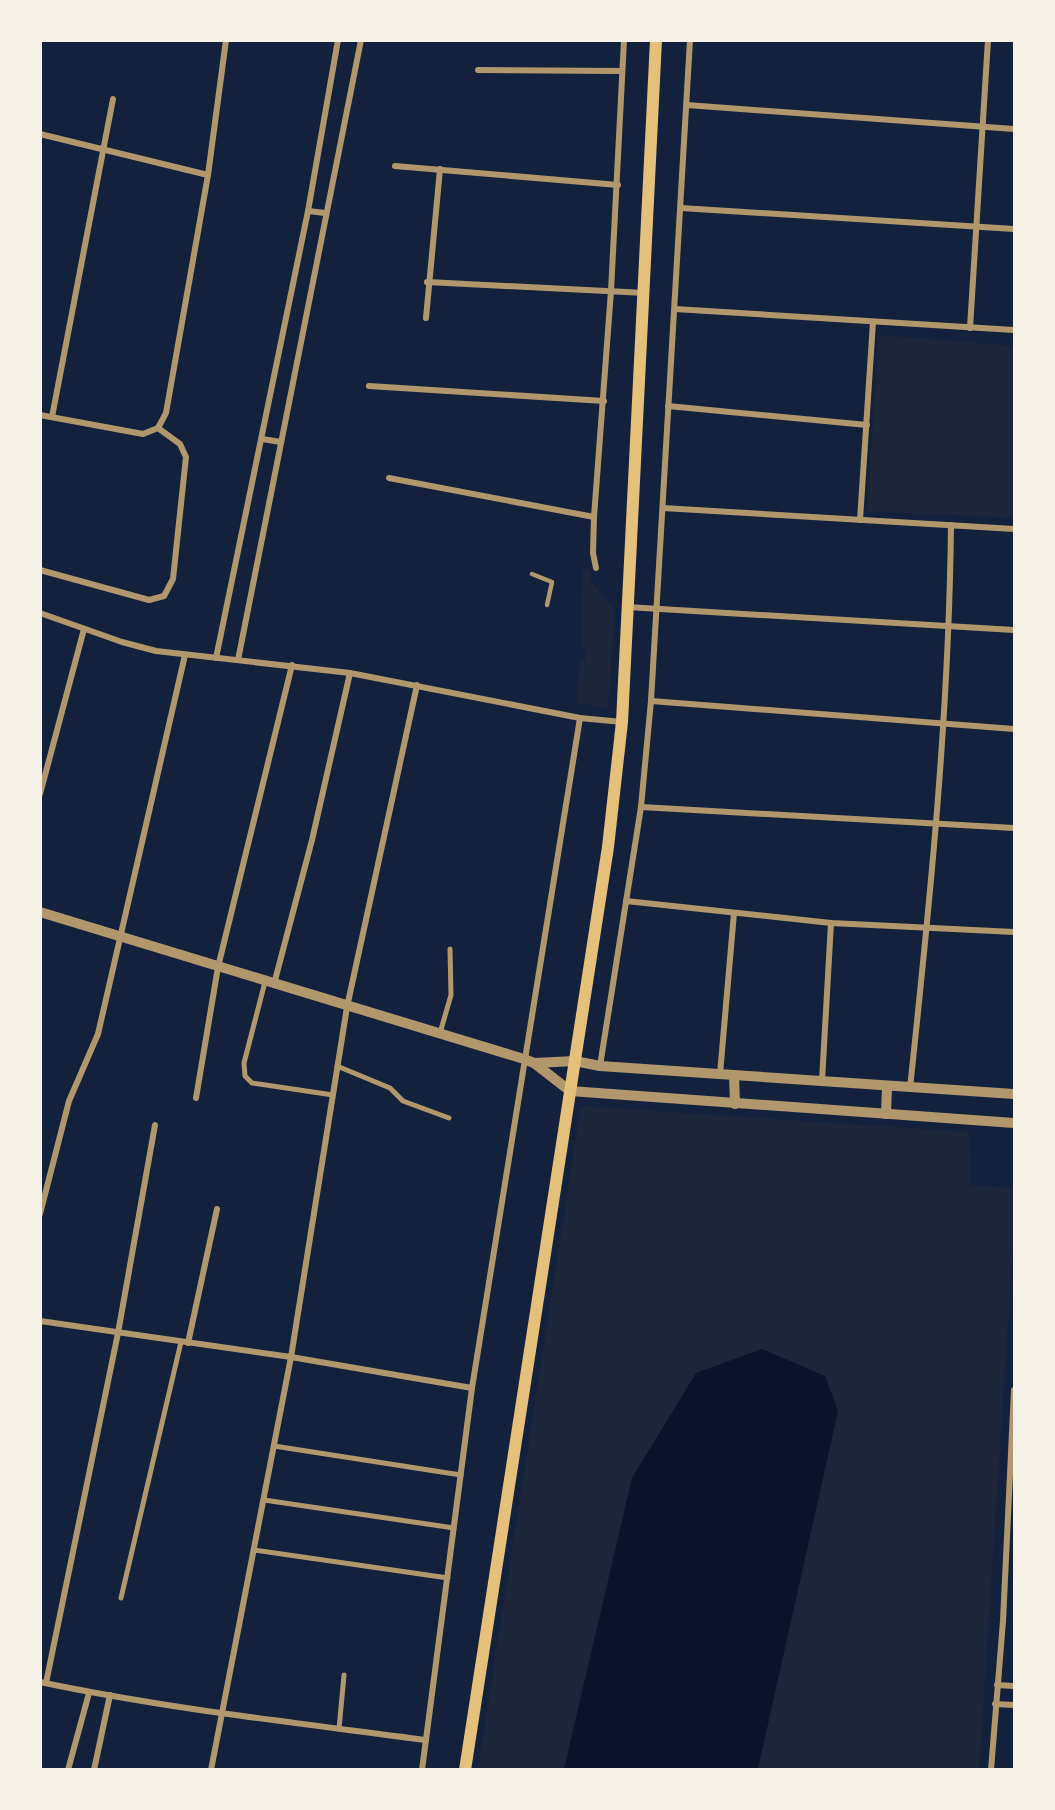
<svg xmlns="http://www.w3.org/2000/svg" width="1055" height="1810" font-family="Bitter,serif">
	<rect width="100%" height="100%" fill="#14213d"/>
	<!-- green -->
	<g fill="#1d2539">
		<path d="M879 335 1014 346V518L867 511Z"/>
		<path d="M583 568 591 570 590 580 615 611 608 708 577 703 580 661H585L587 649 582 647Z"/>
		<path d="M581 1106 969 1132 970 1185 1014 1188V1230L979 1769 478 1770Z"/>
	</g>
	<!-- water -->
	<path fill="#0b132b" d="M762 1349 825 1376 838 1411 758 1769H564L632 1478 696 1373Z"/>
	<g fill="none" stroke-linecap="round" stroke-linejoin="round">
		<!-- service -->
		<path stroke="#b1986c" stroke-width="4.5" d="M532 574 552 582 547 605"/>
		<!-- pedestrian -->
		<g stroke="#b1986c" stroke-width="5">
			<path d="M265 982 244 1063 245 1076 252 1083 333 1095"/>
			<path d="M440 1033 451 995 450 949"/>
			<path d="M337 1066 390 1088 403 1101 449 1118"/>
			<path d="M274 1446 461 1475"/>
			<path d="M264 1500 454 1528"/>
			<path d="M254 1550 448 1578"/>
			<path d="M121 1598 181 1342"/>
			<path d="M339 1729 344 1675"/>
		</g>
		<!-- minor -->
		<g stroke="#b1986c" stroke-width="6">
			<path d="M478 70 622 71"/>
			<path d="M687 105 1014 129"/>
			<path d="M40 134 208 175"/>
			<path d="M395 166 618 185"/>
			<path d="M681 208 1014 229"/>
			<path d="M308 211 325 213"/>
			<path d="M427 282 645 293"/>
			<path d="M675 309 1014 330"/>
			<path d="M426 318 440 169"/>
			<path d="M970 328 988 40"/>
			<path d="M369 386 604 401"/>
			<path d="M668 406 867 425"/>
			<path d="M40 415 143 434 158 428 166 413 208 175 226 40"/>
			<path d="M52 417 113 99"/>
			<path d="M262 439 281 442"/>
			<path d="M389 478 594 517"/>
			<path d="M663 508 1014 529"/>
			<path d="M860 520 873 322"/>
			<path d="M596 568 593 553 594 517 611 291 624 40"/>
			<path d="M40 570 149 600 164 596 173 579 186 457 180 444 158 428"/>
			<path d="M627 607 1014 630"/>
			<path d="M40 613 122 642 156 651 350 673 580 718 622 722"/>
			<path d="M216 658 308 211 338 40"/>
			<path d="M238 660 361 40"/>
			<path d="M651 701 1014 729"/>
			<path d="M40 794 84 629"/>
			<path d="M641 807 1014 828"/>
			<path d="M626 901 831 923 1014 932"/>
			<path d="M274 984 312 840 350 673"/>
			<path d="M600 1066 641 807 651 701 690 40"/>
			<path d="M720 1074 734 913"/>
			<path d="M822 1081 831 923"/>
			<path d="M910 1088C930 901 949 714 951 525"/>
			<path d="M196 1098 218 967 292 665"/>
			<path d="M40 1214 69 1101 98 1034 185 655"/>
			<path d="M40 1321 291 1357 472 1388"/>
			<path d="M188 1343 217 1209"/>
			<path d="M40 1682C168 1709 298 1723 426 1740"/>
			<path d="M46 1683 118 1333 155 1125"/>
			<path d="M997 1685 1014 1686"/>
			<path d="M995 1704 1014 1705"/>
			<path d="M68 1770 89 1693"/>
			<path d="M94 1770 110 1695"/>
			<path d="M211 1770 291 1357 347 1007 417 685"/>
			<path d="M422 1770 472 1388 580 718"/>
			<path d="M991 1770 1003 1621 1014 1390"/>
		</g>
		<!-- tertiary -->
		<g stroke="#b1986c" stroke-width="10">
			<path d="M40 912 524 1059 534 1063 570 1091 1014 1123"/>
			<path d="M534 1063 575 1061 600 1066 1014 1094"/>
			<path d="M734 1075 735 1104"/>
			<path d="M886 1114 887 1087"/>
		</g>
		<!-- secondary -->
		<path stroke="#e5c07b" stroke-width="12" d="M465 1770 608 847 622 722 656 40"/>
	</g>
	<!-- border -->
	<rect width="1055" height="1810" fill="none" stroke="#f6f1e7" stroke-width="84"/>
</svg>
